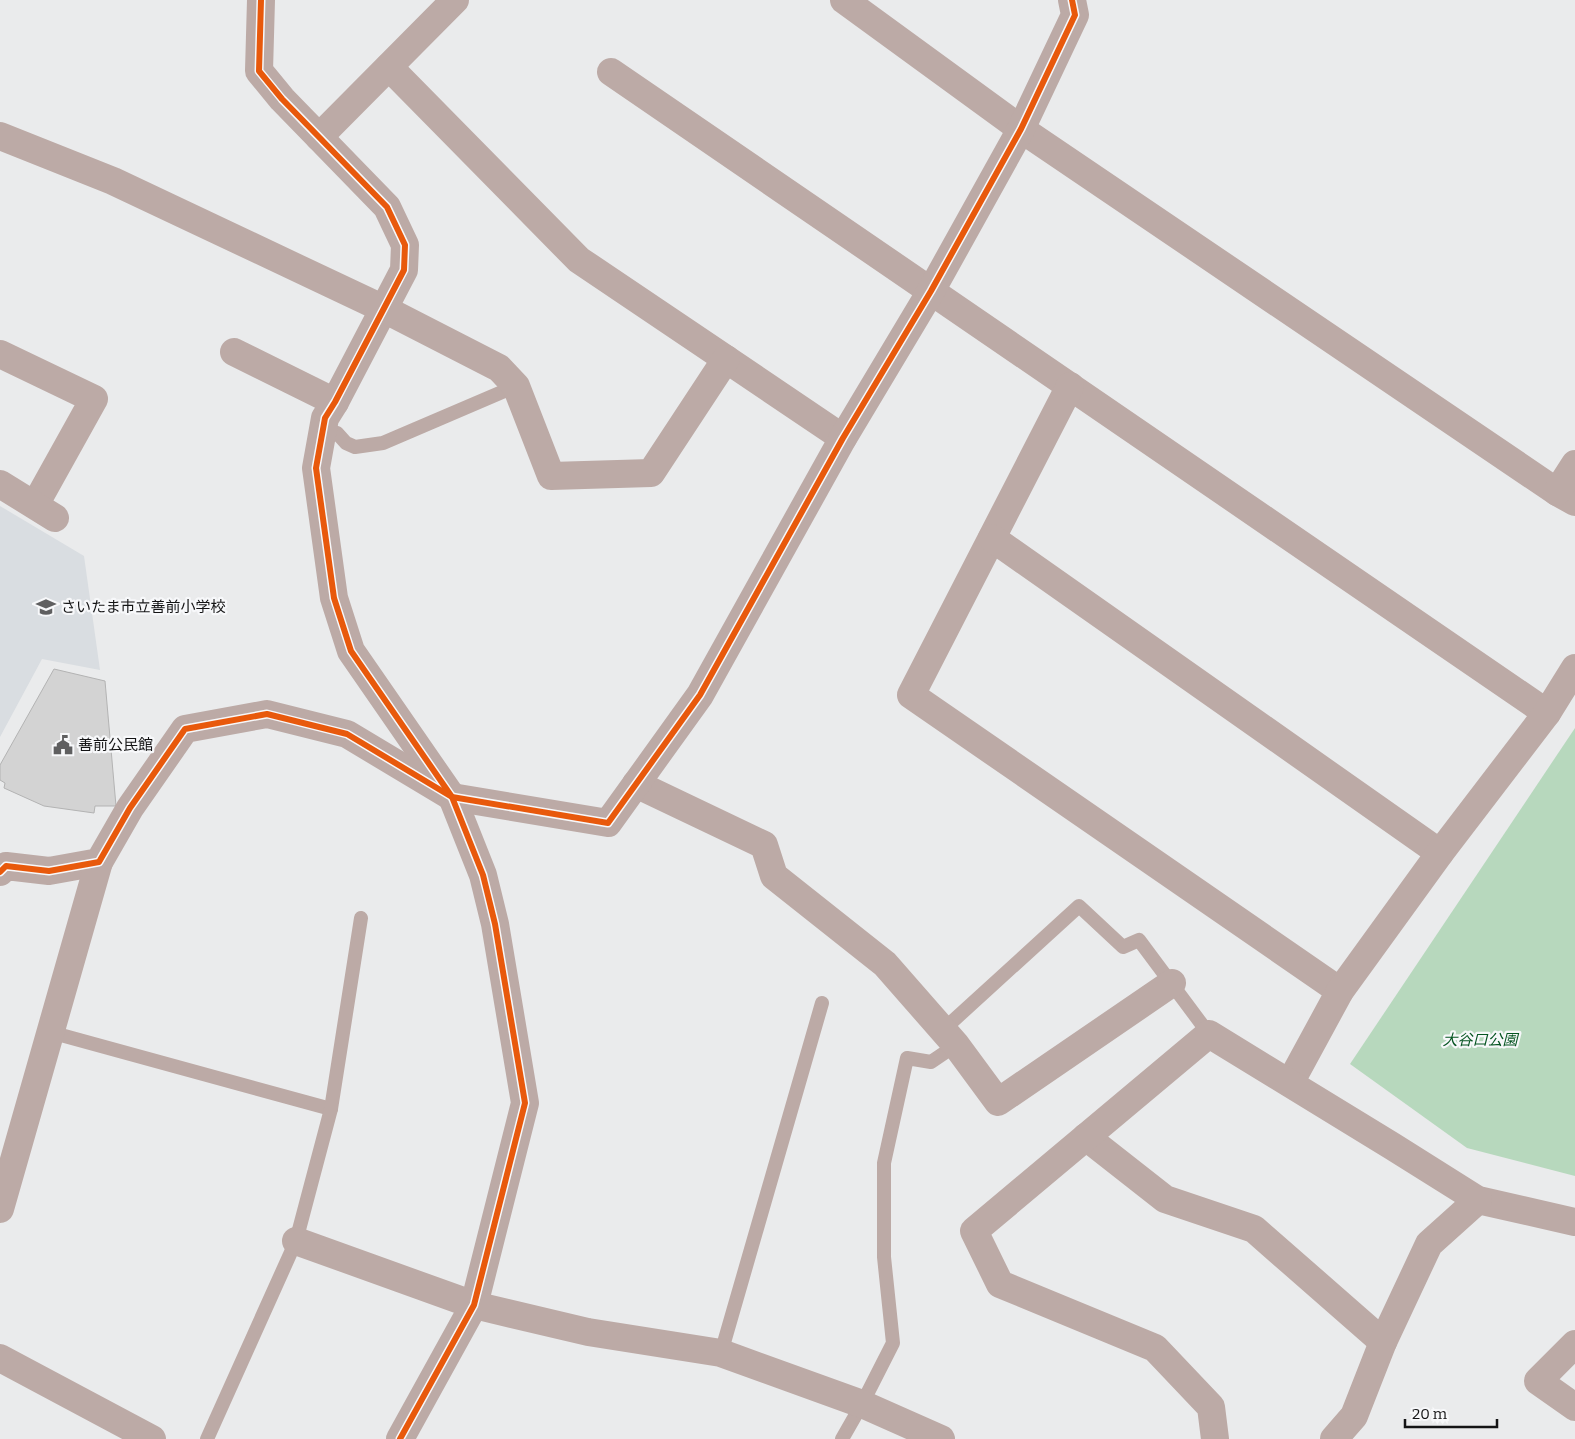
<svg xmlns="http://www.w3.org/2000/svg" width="1575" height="1439" font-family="Bitter,'Noto Sans JP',serif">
	<rect width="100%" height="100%" fill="#eaebec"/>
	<!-- built -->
	<path fill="#d9dde1" d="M0 506 84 556 100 670 42 659 0 737Z"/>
	<!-- green -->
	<path fill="#b7d8bd" d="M1575 728V1176L1467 1148 1350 1064Z"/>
	<!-- building -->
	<path fill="#d3d3d3" stroke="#b3b3b3" d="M54 669 105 681 116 806H95L94 813 44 806 4 788 5 783 0 780V765Z"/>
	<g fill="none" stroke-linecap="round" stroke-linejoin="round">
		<!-- service -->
		<g stroke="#bcaaa6" stroke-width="14">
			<path d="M323 429 337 433 346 443 355 447 383 443 516 386"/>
			<path d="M943 1030 1079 906 1123 947 1139 940 1209 1034"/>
			<path d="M50 1032 331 1109"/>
			<path d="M721 1353 822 1003"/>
			<path d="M207 1439 296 1241 331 1109 361 918"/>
			<path d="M842 1439 862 1404 893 1343 884 1257V1163L907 1058 931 1062 956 1045"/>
		</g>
		<!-- minor -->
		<g stroke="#bcaaa6" stroke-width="28">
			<path d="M261 0 259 71 282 99 387 207 405 245 404 270 335 402 325 418 316 468 334 598 351 651 452 797 483 875 495 924 525 1103 474 1305 400 1439"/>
			<path d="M844 0 1021 129 1557 492 1575 502"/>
			<path d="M389 67 579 260 843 438"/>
			<path d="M611 72 1547 713"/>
			<path d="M0 136 113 181 384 309 499 368 516 386 551 476 651 473 726 359"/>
			<path d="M319 137 455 0"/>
			<path d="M234 352 335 402"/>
			<path d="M0 354 94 399 35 505"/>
			<path d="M1070 386 911 695 1340 991"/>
			<path d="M0 484 55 518"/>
			<path d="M1557 492 1575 464"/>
			<path d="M992 538 1440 853"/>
			<path d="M636 784 764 845 774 876 885 964 956 1045 998 1102 1172 983"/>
			<path d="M0 872 6 866 49 871 99 862 130 808 185 729 267 714 347 734 452 797 608 823 700 695 843 438 931 291 1021 129 1075 15 1072 0"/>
			<path d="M1290 1083 1340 991 1440 853 1547 713 1575 668"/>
			<path d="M1086 1137 1165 1199 1254 1229 1383 1342"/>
			<path d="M0 1209 99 862"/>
			<path d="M296 1241 474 1305 588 1332 721 1353 862 1404 941 1439"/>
			<path d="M1575 1344 1538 1381 1575 1407"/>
			<path d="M0 1358 152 1439"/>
			<path d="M1215 1439 1211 1407 1155 1348 1000 1284 974 1231 1209 1034 1392 1146 1478 1200 1575 1222"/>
			<path d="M1334 1439 1354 1416 1383 1342 1429 1244 1478 1200"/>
		</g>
		<defs>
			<g id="cycleway">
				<path d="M261 0 259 71 282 99 387 207 405 245 404 270 335 402 325 418 316 468 334 598 351 651 452 797 483 875 495 924 525 1103 474 1305 400 1439"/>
				<path d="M0 872 6 866 49 871 99 862 130 808 185 729 267 714 347 734 452 797 608 823 700 695 843 438 931 291 1021 129 1075 15 1072 0"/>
			</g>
		</defs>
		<!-- cycleway casing -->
		<use href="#cycleway" stroke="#f7f8fa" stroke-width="9"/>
		<!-- cycleway -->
		<use href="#cycleway" stroke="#e8590c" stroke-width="6"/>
	</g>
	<!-- icons -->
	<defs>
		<symbol id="school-bare" viewBox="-9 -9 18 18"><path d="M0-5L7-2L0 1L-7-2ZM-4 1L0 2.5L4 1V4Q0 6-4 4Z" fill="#5f5f60" stroke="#f7f8fa" stroke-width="2.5" paint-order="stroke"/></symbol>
		<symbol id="civic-bare" viewBox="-9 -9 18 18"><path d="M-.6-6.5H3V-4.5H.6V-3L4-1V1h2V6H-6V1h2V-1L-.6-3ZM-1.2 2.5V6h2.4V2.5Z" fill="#5f5f60" stroke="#f7f8fa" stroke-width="2.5" paint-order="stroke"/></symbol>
	</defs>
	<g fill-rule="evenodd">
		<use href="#school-bare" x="32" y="593" width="28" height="28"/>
		<use href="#civic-bare" x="49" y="731" width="28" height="28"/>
	</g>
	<g text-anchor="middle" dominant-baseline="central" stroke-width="4.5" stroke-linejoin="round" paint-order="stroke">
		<!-- poi labels -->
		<g font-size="15" fill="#141415" stroke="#f7f8fa" text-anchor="start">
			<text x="61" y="607">さいたま市立善前小学校</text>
			<text x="78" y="745">善前公民館</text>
		</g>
		<!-- park labels -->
		<g font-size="15" font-style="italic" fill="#065522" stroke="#f7f8fa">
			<text x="1480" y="1040">大谷口公園</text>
		</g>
	</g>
	<!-- scale -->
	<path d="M1405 1419v8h92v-8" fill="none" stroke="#141415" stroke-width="2.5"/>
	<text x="1412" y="1419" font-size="15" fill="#141415" stroke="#f7f8fa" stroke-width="4" paint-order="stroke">20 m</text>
</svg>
